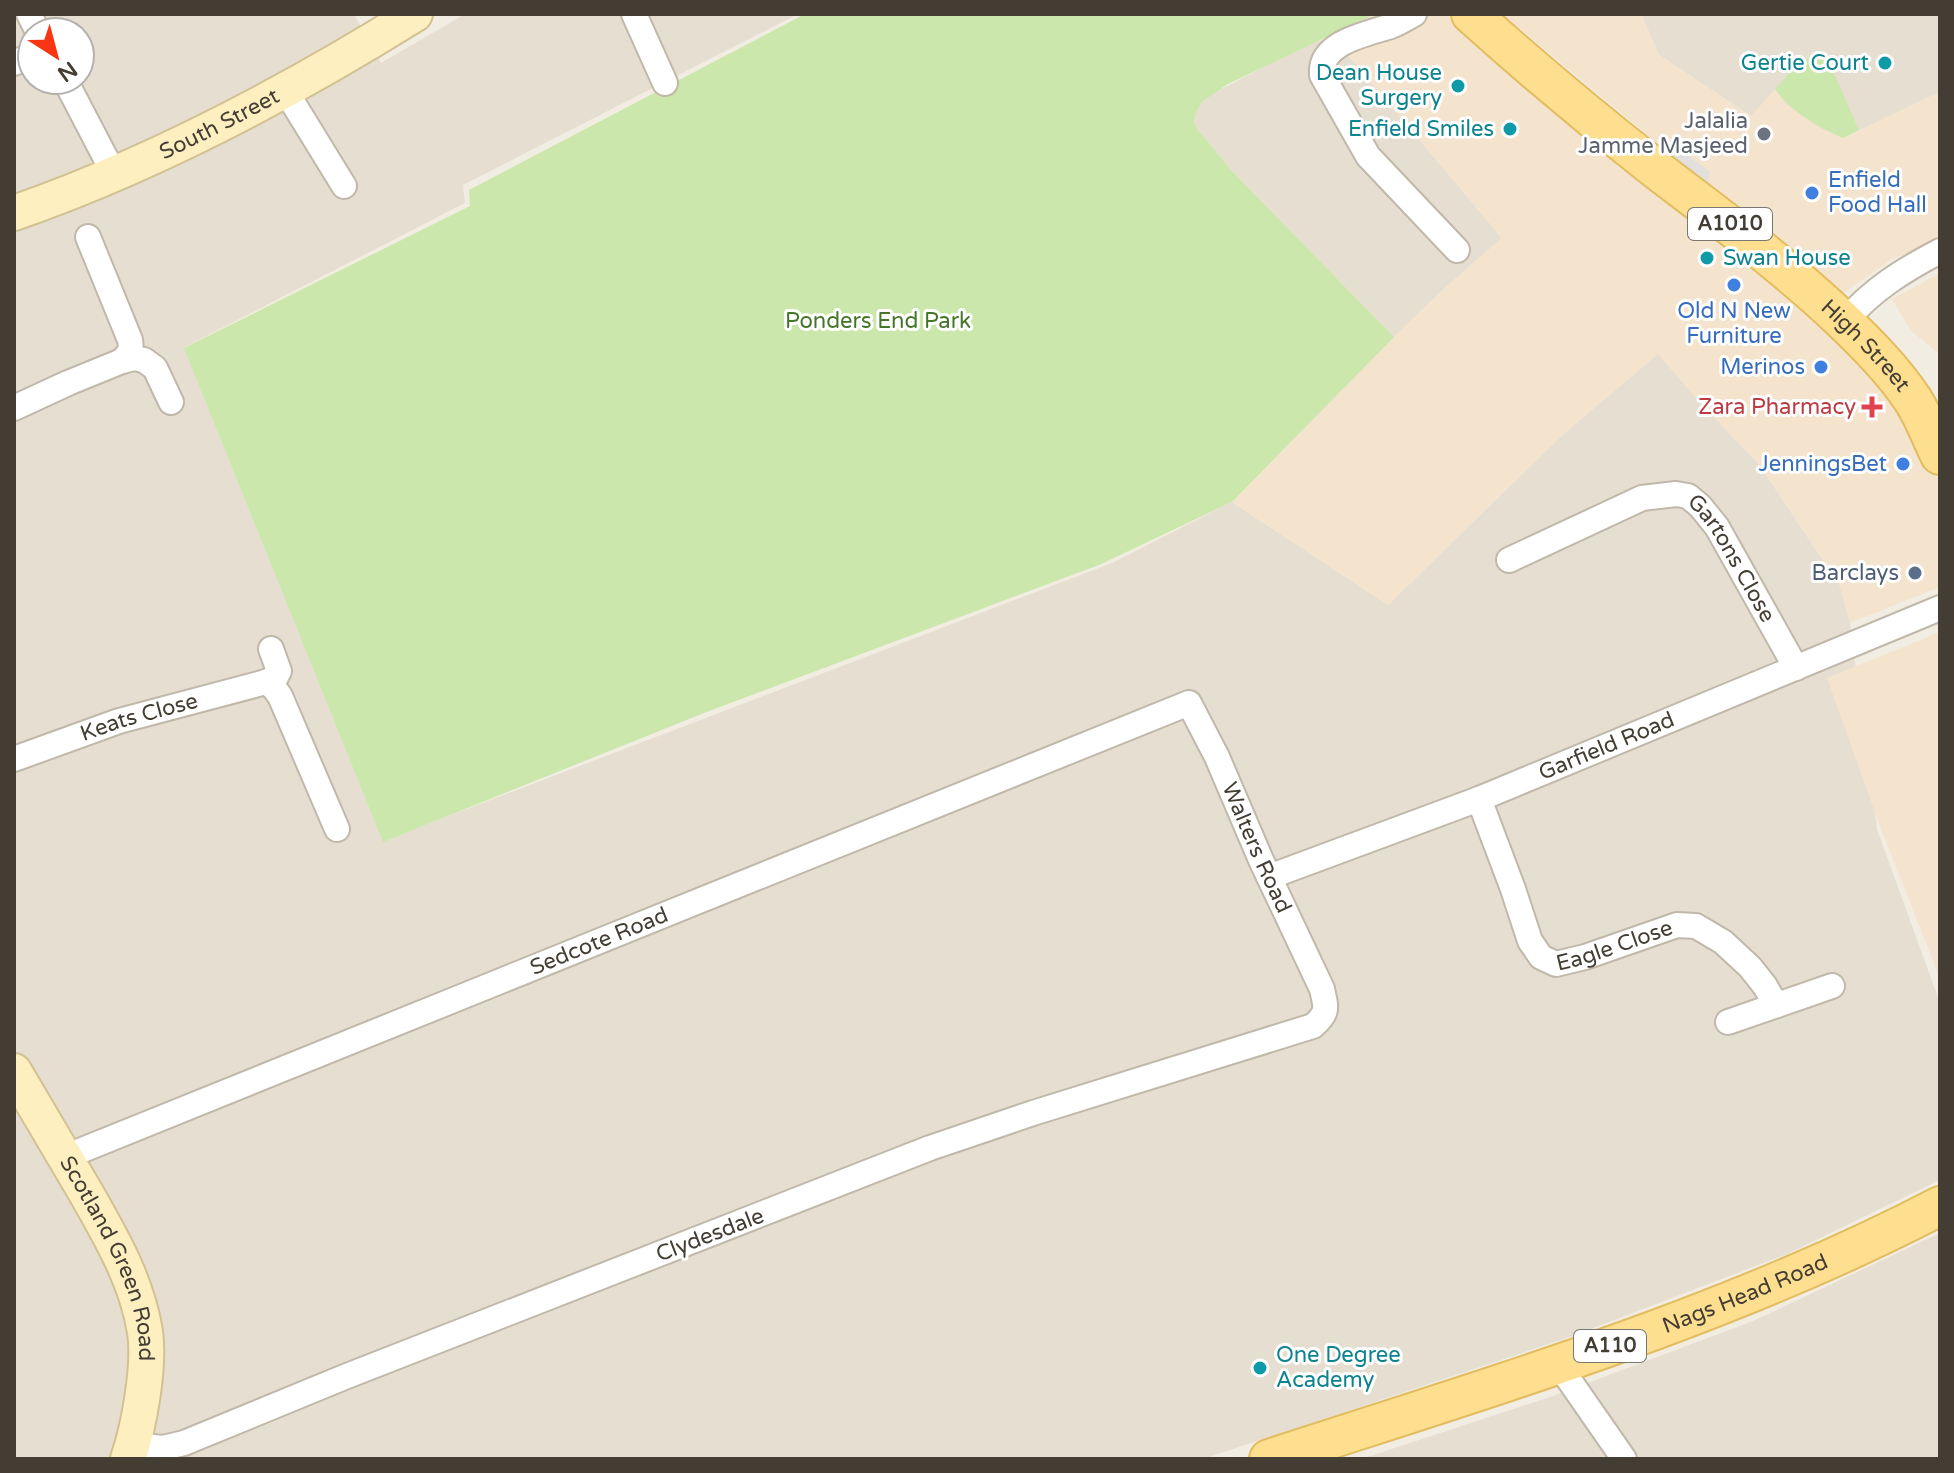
<svg xmlns="http://www.w3.org/2000/svg" width="1954" height="1473" font-family="'Varela Round',sans-serif">
	<rect width="100%" height="100%" fill="#f2ede3"/>
	<!-- residential -->
	<g fill="#e6dfd1" fill-rule="evenodd">
		<path d="M14 14H354L381 63 465 14H798L463 185 465 203 185 347 383 841 1112 563 1232 502 1388 605 1559 438 1658 353 1703 406 1758 463 1840 586 1850 623 1877 829 1940 1003V1180L1787 1254 1570 1337 1203 1459H14ZM32 32H80V80H32Z"/>
		<path d="M1641 14H1940V92L1843 138 1751 116 1659 55Z"/>
		<path d="M1332 36 1502 238 1447 286 1394 337 1231 170 1199 131 1194 123 1196 113 1202 102 1214 93 1296 50Z"/>
		<path d="M1940 1233V1459H1361L1553 1396 1753 1321Z"/>
	</g>
	<!-- commercial -->
	<g fill="#f4e4ce">
		<path d="M1375 14H1446L1560 109 1650 174 1737 255 1881 372 1940 482V587L1850 623 1840 586 1758 463 1703 406 1658 354 1559 438 1388 605 1232 502 1394 337 1447 286 1502 238 1332 36Z"/>
		<path d="M1502 14H1641L1659 55 1751 116 1775 89 1786 104 1818 127 1843 138 1940 92V241L1892 259 1844 293 1833 292 1692 172Z"/>
		<path d="M1940 273V354L1911 331 1892 299Z"/>
		<path d="M1940 632V978L1882 832 1827 678Z"/>
	</g>
	<!-- green -->
	<g fill="#cce7ab">
		<path d="M805 14H1375L1228 84 1202 102 1196 113 1194 123 1199 131 1231 170 1394 337 1232 502 1099 565 709 711 383 842 184 348 470 206 469 190Z"/>
		<path d="M1824 51 1859 130 1843 138C1817 126 1792 113 1775 89L1793 69 1798 74 1802 70 1797 64 1799 63Z"/>
	</g>
	<!-- parking -->
	<path fill="#e2e0dc" d="M1679 148 1710 172 1707 184 1666 150Z"/>
	<g fill="none" stroke-linecap="round" stroke-linejoin="round">
		<defs>
			<g id="street">
				<path d="M29 14 38 32"/>
				<path d="M634 14 665 83"/>
				<path d="M1414 14C1407 18 1399 23 1391 26 1367 34 1319 42 1322 75L1368 156 1457 250"/>
				<path d="M14 63 32 55"/>
				<path d="M65 80 114 174"/>
				<path d="M285 90 344 186"/>
				<path d="M88 237 130 340C132 350 129 354 122 361"/>
				<path d="M1844 322C1873 289 1902 271 1940 251"/>
				<path d="M14 408 68 383 122 361 134 358 144 360 155 368 171 402"/>
				<path id="s1" d="M1509 560 1642 498 1676 494 1688 496 1700 506 1717 527 1796 668"/>
				<path d="M266 682 274 688 280 696 337 829"/>
				<path id="s2" d="M14 759 119 721 266 682 276 677 279 671 271 649"/>
				<path id="s3" d="M1479 799 1513 889 1530 941 1541 957 1556 964 1585 957 1677 925 1696 926 1723 942 1750 967 1765 986 1776 1005"/>
				<path id="s4" d="M1269 877 1479 799 1940 608"/>
				<path d="M1728 1022 1832 986"/>
				<path id="s5" d="M65 1157 1189 703 1217 757 1261 860 1322 989C1326 1008 1329 1012 1313 1026L1033 1113 930 1148 347 1376 184 1443 163 1448 133 1445"/>
				<path d="M1558 1364 1624 1459"/>
			</g>
			<g id="secondary">
				<path id="s6" d="M14 213C155 164 288 93 415 14"/>
				<path id="s7" d="M14 1071C38 1112 62 1152 86 1193 111 1237 137 1281 145 1332 150 1366 139 1427 128 1459"/>
			</g>
			<g id="primary">
				<path id="s8" d="M1471 14C1531 68 1593 120 1657 170 1720 218 1783 264 1841 319 1867 344 1893 370 1913 400 1924 417 1931 437 1940 455"/>
				<path id="s9" d="M1269 1459C1496 1385 1727 1317 1940 1206"/>
			</g>
		</defs>
		<!-- street casing -->
		<use href="#street" stroke="#c0b8a9" stroke-width="28"/>
		<!-- secondary casing -->
		<use href="#secondary" stroke="#d2c193" stroke-width="38"/>
		<!-- primary casing -->
		<use href="#primary" stroke="#e3bc60" stroke-width="42"/>
		<!-- street -->
		<use href="#street" stroke="#fff" stroke-width="24"/>
		<!-- secondary -->
		<use href="#secondary" stroke="#feefc1" stroke-width="34"/>
		<!-- primary -->
		<use href="#primary" stroke="#fedf90" stroke-width="38"/>
	</g>
	<!-- markers -->
	<g fill="#0f9aa8" stroke="#fff" stroke-width="3">
		<circle cx="1885" cy="63" r="8"/>
		<circle cx="1458" cy="86" r="8"/>
		<circle cx="1510" cy="129" r="8"/>
		<circle cx="1707" cy="258" r="8"/>
		<circle cx="1260" cy="1368" r="8"/>
	</g>
	<circle fill="#6b7280" stroke="#fff" stroke-width="3" cx="1764" cy="134" r="8"/>
	<g fill="#3f7fe0" stroke="#fff" stroke-width="3">
		<circle cx="1812" cy="193" r="8"/>
		<circle cx="1734" cy="285" r="8"/>
		<circle cx="1821" cy="367" r="8"/>
		<circle cx="1903" cy="464" r="8"/>
	</g>
	<path fill="#e0444e" stroke="#fff" stroke-width="3" d="M1868 395h8v8h8v8h-8v8h-8v-8h-8v-8h8z"/>
	<circle fill="#5c6f8a" stroke="#fff" stroke-width="3" cx="1915" cy="573" r="8"/>
	<g text-anchor="middle" dominant-baseline="central" stroke-width="6" stroke-linejoin="round" paint-order="stroke">
		<!-- shield labels -->
		<g fill="#fff" stroke="#7b7771" stroke-width="2">
			<rect x="1688" y="208" width="84" height="32" rx="6"/>
			<rect x="1574" y="1330" width="72" height="32" rx="6"/>
		</g>
		<g font-size="20" font-weight="bold" fill="#433d34">
			<text x="1730" y="224">A1010</text>
			<text x="1610" y="1346">A110</text>
		</g>
		<!-- culture labels -->
		<g font-size="22" fill="#0d838f" stroke="#fff" text-anchor="end">
			<text x="1869" y="63">Gertie Court</text>
			<text x="1442" y="73">Dean House<tspan x="1442" dy="25">Surgery</tspan></text>
			<text x="1494" y="129">Enfield Smiles</text>
			<text x="1723" y="258" text-anchor="start">Swan House</text>
			<text x="1276" y="1355" text-anchor="start">One Degree<tspan x="1276" dy="25">Academy</tspan></text>
		</g>
		<!-- worship labels -->
		<g font-size="22" fill="#5b616d" stroke="#fff" text-anchor="end">
			<text x="1748" y="121">Jalalia<tspan x="1748" dy="25">Jamme Masjeed</tspan></text>
		</g>
		<!-- street labels -->
		<g font-size="22" fill="#433d34" stroke="#fff">
			<text stroke="none"><textPath href="#s6" startOffset="224">South Street</textPath></text>
			<text stroke="none"><textPath href="#s8" startOffset="516">High Street</textPath></text>
			<text stroke="none"><textPath href="#s1" startOffset="270">Gartons Close</textPath></text>
			<text stroke="none"><textPath href="#s2" startOffset="132">Keats Close</textPath></text>
			<text stroke="none"><textPath href="#s4" startOffset="362">Garfield Road</textPath></text>
			<text stroke="none"><textPath href="#s5" startOffset="1372">Walters Road</textPath></text>
			<text stroke="none"><textPath href="#s5" startOffset="576">Sedcote Road</textPath></text>
			<text stroke="none"><textPath href="#s3" startOffset="248">Eagle Close</textPath></text>
			<text transform="translate(710 1235) rotate(-21)">Clydesdale</text>
			<text stroke="none"><textPath href="#s7" startOffset="212">Scotland Green Road</textPath></text>
			<text stroke="none"><textPath href="#s9" startOffset="504">Nags Head Road</textPath></text>
		</g>
		<!-- shop labels -->
		<g font-size="22" fill="#366cbe" stroke="#fff" text-anchor="end">
			<text x="1828" y="180" text-anchor="start">Enfield<tspan x="1828" dy="25">Food Hall</tspan></text>
			<text x="1734" y="311" text-anchor="middle">Old N New<tspan x="1734" dy="25">Furniture</tspan></text>
			<text x="1805" y="367">Merinos</text>
			<text x="1887" y="464">JenningsBet</text>
		</g>
		<!-- park labels -->
		<g font-size="22" fill="#457528" stroke="#fff">
			<text x="878" y="321">Ponders End Park</text>
		</g>
		<!-- health labels -->
		<g font-size="22" fill="#be3a42" stroke="#fff" text-anchor="end">
			<text x="1856" y="407">Zara Pharmacy</text>
		</g>
		<!-- service labels -->
		<g font-size="22" fill="#4e5e75" stroke="#fff" text-anchor="end">
			<text x="1899" y="573">Barclays</text>
		</g>
	</g>
	<!-- border -->
	<rect width="1954" height="1473" fill="none" stroke="#433d34" stroke-width="32"/>
	<!-- north arrow -->
	<g transform="translate(56 56) rotate(144)"><circle r="38" fill="#ffffff" stroke="#b4b1ae" stroke-width="2"/>
	<path d="M0-6L14 30L0 20L-14 30Z" fill="#fa3512"/>
	<text y="-12" font-size="22" font-weight="bold" text-anchor="middle" fill="#433d34">N</text>
	</g>
</svg>
